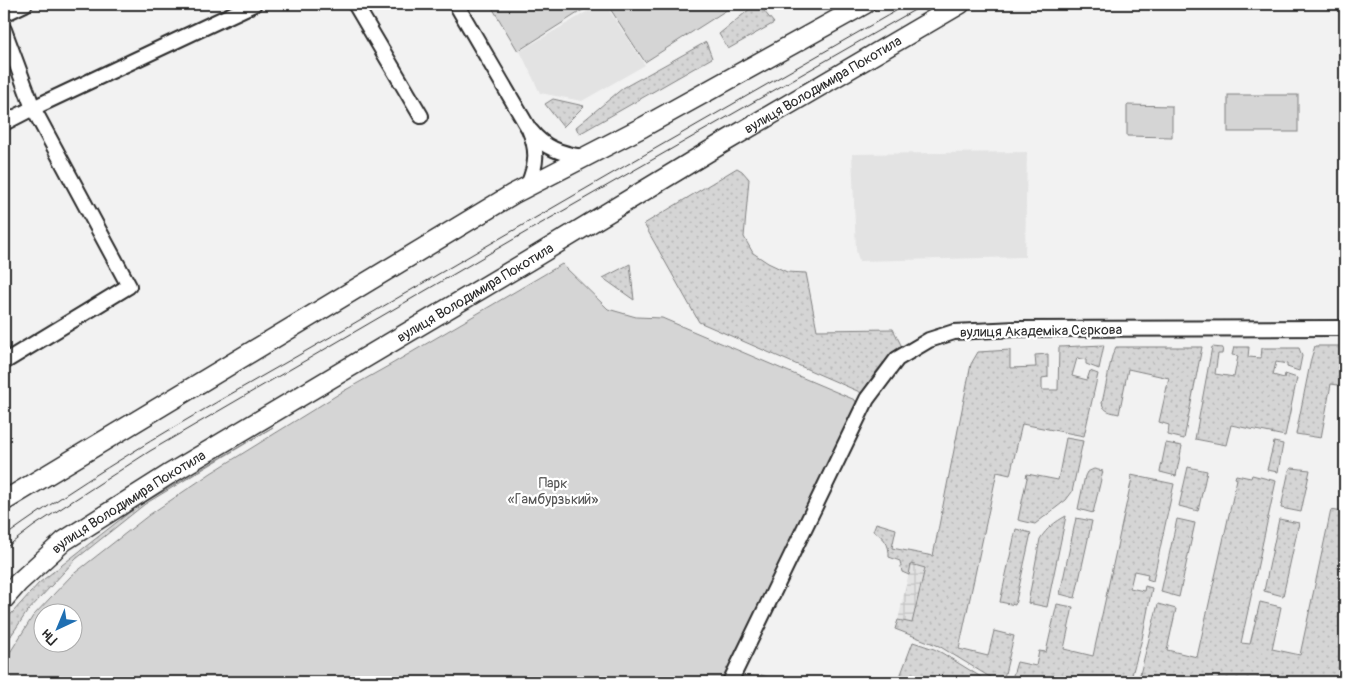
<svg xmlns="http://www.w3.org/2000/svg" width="1349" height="686" font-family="Pangolin,sans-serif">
	<defs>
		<pattern id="industrial-grid" width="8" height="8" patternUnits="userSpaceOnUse" patternTransform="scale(1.25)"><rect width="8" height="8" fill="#e3e3e3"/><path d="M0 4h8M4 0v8" fill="none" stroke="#c3c3c3"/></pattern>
		<pattern id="grass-dots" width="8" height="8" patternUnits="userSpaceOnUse" patternTransform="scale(1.25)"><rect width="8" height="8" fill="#d5d5d5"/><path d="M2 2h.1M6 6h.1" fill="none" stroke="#b7b7b7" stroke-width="1.8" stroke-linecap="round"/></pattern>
	</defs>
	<rect width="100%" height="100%" fill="#f2f2f2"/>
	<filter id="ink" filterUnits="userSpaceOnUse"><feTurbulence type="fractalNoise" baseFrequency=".02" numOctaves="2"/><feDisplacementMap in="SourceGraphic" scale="10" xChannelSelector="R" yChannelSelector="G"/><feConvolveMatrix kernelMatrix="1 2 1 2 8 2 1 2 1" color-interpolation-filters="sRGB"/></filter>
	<g filter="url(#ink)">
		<!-- built -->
		<g fill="#e3e3e3">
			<path d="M600 4H605L645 65 582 101 540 93 520 51Z"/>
			<path d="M4 69 15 90 4 96Z"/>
			<path d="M1027 152 1025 257 859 261 856 250 852 154Z"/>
		</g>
		<!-- industrial -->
		<path fill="url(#industrial-grid)" d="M911 564 926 568 912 623 898 620Z"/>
		<!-- grass -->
		<g fill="url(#grass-dots)" stroke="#808080">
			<path d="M756 4H758L774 23 728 49 719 34Z"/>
			<path d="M706 42 712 58 579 134 576 127 623 88Z"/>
			<path d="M553 99 584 106 563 127 545 104Z"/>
			<path d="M737 168 742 171 749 179 744 237 753 253 768 263 787 272 806 273 817 330 893 329 901 345C885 359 873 374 862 393L699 322 644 224Z"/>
			<path d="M630 264 634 300 603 278Z"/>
			<path d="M1104 345 1099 369 1086 364V360L1077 358 1072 376 1087 380 1090 371 1098 374 1084 436 1022 424 1010 475 997 472 959 649 988 656 994 631 1014 636 1003 682H998L939 646 895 629 898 620 912 623 925 568 911 564 909 575 902 572 900 561 889 557C890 544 883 536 873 531L876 523 896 529 892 548 933 556 971 364 978 352 1010 350V368L1036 367 1035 355 1048 354V377L1042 378V390H1058L1059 347Z"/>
			<path d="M1315 346H1345V386L1331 384 1321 438 1296 434 1311 359Z"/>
			<path d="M1116 347H1202L1184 439 1168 435 1169 425 1159 422 1169 378 1128 369 1119 414C1111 412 1104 412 1102 403L1112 356Z"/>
			<path d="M1212 347 1223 348 1222 354H1218L1215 374 1234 377 1238 356 1232 355 1234 347H1249L1248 357 1261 358 1262 348H1299L1302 356 1299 371 1287 367V364L1276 362 1273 375 1284 378 1285 374 1297 378 1285 436 1231 425 1226 445 1195 439Z"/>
			<path d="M273 427 145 504 76 559 27 612 4 646V622L39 583 135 508Z"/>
			<path d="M1066 438 1083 441 1072 492 1066 500 1035 524 1018 520 1027 478 1026 477 1027 474 1058 480Z"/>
			<path d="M1274 442 1283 444 1278 472 1267 470Z"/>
			<path d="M1166 443 1182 446 1176 476 1160 472Z"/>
			<path d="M1188 467 1207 471 1198 511 1179 506Z"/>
			<path d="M1292 468 1310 470 1301 512 1281 508 1289 470Z"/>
			<path d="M1094 469 1103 471 1093 513 1078 509 1085 476 1087 472Z"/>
			<path d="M1131 475 1174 484 1153 581 1147 579 1148 574 1134 571 1130 588 1144 591 1145 586 1152 588 1142 639 1130 682H1011L1017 662 1036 666 1039 651 1046 652 1057 604 1073 607 1064 649 1093 656 1132 478 1131 477Z"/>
			<path d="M1236 475 1251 478 1252 475 1276 481 1241 643 1250 644 1260 602 1281 607 1272 649 1300 655 1331 510 1343 512 1345 501V651H1341L1340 682H1318V680L1310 678 1308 682H1138L1158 604 1176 609 1167 650 1197 657 1237 479 1235 478Z"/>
			<path d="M1066 516 1047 607 1028 603 1040 539C1047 528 1055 522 1066 516Z"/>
			<path d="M1076 518 1092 521 1075 598 1060 594Z"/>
			<path d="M1177 519 1195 523 1179 597 1161 592Z"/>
			<path d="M1279 519 1299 523 1283 596 1264 591Z"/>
			<path d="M1016 529 1031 533 1015 605 1000 602Z"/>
			<path d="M913 642 934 649 942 653 989 682H898Z"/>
			<path d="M761 675 785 682H757Z"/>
		</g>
		<!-- green -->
		<g fill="#d5d5d5" stroke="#808080" fill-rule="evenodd">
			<path d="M490 4H595L581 11 518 51Z"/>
			<path d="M607 4H736L645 62Z"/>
			<rect x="1228" y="95" width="70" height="37"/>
			<path d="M1127 105 1172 106V137L1127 136Z"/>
			<path d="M562 264 608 309 636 317 662 318 855 400 859 407 726 682H4V662L33 616 71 576 149 515 211 473 342 392 390 365ZM42 614H72V644H42Z"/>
		</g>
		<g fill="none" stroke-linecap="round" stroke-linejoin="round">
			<defs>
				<g id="street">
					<path d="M355 4 421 116"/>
					<path d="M456 4 529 129C538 150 537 164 528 185"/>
					<path d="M4 14 25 4"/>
					<path d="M4 30 33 108 254 4"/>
					<path d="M4 123 33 108 129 286 4 362"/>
					<path d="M531 131C544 148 562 154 583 157"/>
					<path d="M730 682 867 399 897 359 929 340 954 332 1016 329 1345 328"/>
				</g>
				<g id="secondary">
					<path d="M4 501 513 194 643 127 865 4"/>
					<path id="s1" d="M4 599 18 583 64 541 168 475 528 261 721 144 960 4"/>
				</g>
			</defs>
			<!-- street casing -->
			<use href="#street" stroke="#2b2b2b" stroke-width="18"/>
			<!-- secondary casing -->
			<use href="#secondary" stroke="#2b2b2b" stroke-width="22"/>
			<!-- street -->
			<use href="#street" stroke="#fff" stroke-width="14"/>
			<!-- secondary -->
			<use href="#secondary" stroke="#fff" stroke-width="19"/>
			<!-- tram -->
			<g stroke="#2b2b2b" stroke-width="1">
				<path d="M4 537C112 459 230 395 346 328 532 219 720 111 908 4"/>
				<path d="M4 549 34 526 150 451 533 228 925 4"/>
			</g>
		</g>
	</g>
	<g text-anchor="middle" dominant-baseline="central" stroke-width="4.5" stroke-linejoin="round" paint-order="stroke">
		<!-- street labels -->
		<g font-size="14" fill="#2b2b2b" stroke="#fff">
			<text stroke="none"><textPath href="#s1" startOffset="969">вулиця Володимира Покотила</textPath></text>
			<text stroke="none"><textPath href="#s1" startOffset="564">вулиця Володимира Покотила</textPath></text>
			<text transform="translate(1041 331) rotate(-1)">вулиця Академіка Сєркова</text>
			<text stroke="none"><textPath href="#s1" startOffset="159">вулиця Володимира Покотила</textPath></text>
		</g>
		<!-- park labels -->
		<g font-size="14" fill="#565656" stroke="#fff">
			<text x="553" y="483">Парк<tspan x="553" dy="16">«Гамбурзький»</tspan></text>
		</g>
	</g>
	<!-- margin -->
	<rect width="1349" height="686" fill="none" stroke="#fff" stroke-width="20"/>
	<rect x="10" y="10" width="1329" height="666" fill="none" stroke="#2b2b2b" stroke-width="2" filter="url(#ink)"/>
	<!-- north arrow -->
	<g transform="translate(58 628) rotate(224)"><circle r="24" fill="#ffffff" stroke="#aaaaaa"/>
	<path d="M0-4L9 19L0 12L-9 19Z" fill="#1f6fb2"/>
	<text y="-8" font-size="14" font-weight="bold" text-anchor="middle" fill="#2b2b2b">Пн</text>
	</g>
</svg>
